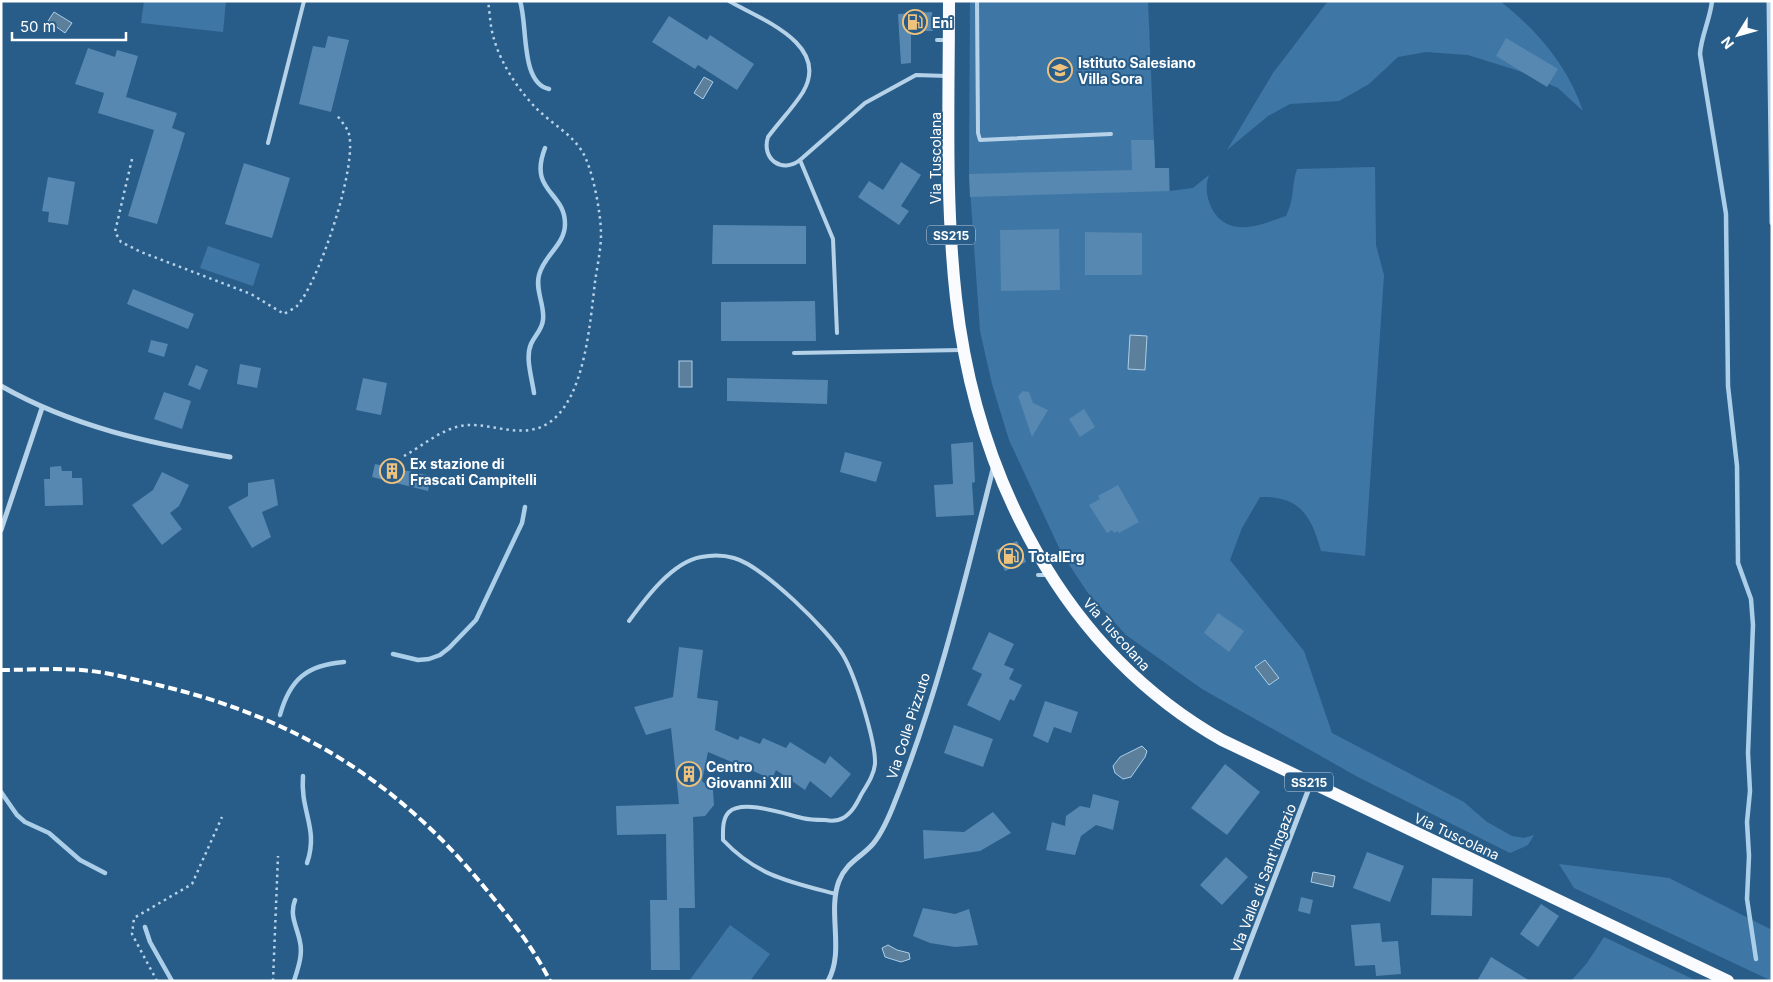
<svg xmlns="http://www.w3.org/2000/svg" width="1773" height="982" font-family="Inter,sans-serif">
	<rect width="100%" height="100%" fill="#295d89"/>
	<!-- green -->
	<g fill="#3e77a5">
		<path d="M144 1H226L223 32 141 23Z"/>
		<path d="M970 1H1148L1155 168H1169L1170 191 1193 188 1209 175C1205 187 1206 196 1212 209 1229 239 1260 225 1286 216 1295 199 1291 186 1297 169L1375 167 1376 245 1384 275 1365 556 1321 551C1311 515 1300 496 1260 497L1242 528 1230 560 1304 651 1332 733 1464 802 1487 822 1512 836 1524 838 1534 835 1528 845 1510 853 1358 777 1202 689 1126 635 1088 593 1062 554 1009 440 992 384 980 331 969 174Z"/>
		<path d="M1328 1H1500C1537 30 1568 66 1583 111L1558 88 1519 71 1468 55 1426 52 1398 57 1369 84 1339 101 1290 104 1268 116 1227 150 1273 73Z"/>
		<path d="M208 246 260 264 253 286 200 268Z"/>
		<path d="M1559 864 1669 878 1772 930V981L1574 888Z"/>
		<path d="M730 925 770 954 750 981H689Z"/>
		<path d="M1604 937 1697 981H1571L1587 963Z"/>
	</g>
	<!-- water -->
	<g fill="#5c7f9c" stroke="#abcee9">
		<path d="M54 12 72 23 65 33 48 21Z"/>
		<path d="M704 77 713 82 703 99 694 93Z"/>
		<path d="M1130 335 1147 336 1145 370 1128 369Z"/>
		<rect x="679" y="361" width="13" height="26"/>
		<path d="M1265 660 1279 678 1269 685 1255 667Z"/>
		<path d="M1142 746 1147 751 1145 757 1131 777 1123 779 1115 773 1113 766 1120 757Z"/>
		<path d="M1313 872 1335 876 1333 887 1311 882Z"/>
		<path d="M888 945 897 950 909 953 910 959 901 962 885 957 882 948Z"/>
	</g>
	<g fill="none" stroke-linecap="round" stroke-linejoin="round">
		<!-- stream -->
		<g stroke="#abcee9" stroke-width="4.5">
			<path d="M520 1C528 25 520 83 549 89"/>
			<path d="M1712 1C1710 20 1701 36 1700 54L1726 214 1728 386 1737 466 1738 563 1751 599 1753 625 1748 753 1750 791 1747 822 1749 856 1747 899 1756 959"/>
			<path d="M534 393C532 378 525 358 531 344 535 335 542 330 543 320 545 305 535 291 539 275 544 255 565 245 565 224 565 191 528 192 545 148"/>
			<path d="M393 654 418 660 429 659 440 655 449 648 476 620 522 523 525 507"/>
			<path d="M280 715C290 679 307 665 344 662"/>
			<path d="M303 776C300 812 319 828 307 863"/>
			<path d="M1 792 17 815 25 822 49 833 80 860 105 873"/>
			<path d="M145 927 150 942 172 981"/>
			<path d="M294 981C298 968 303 955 300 942 297 926 289 916 295 900"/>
		</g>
	</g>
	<!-- building -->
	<g fill="#5688b2">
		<path d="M932 12 933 31H911V63L901 64 898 14Z"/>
		<path d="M669 16 707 40 710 35 754 64 737 90 698 65 695 69 652 42Z"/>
		<path d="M328 36 349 40 331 112 299 104 313 46 325 48Z"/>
		<path d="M1506 38 1558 69 1547 87 1496 56Z"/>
		<path d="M88 48 115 57 117 50 138 56 126 97 177 113 172 128 185 133 157 224 128 216 154 130 98 113 104 93 75 84Z"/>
		<path d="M1131 140H1154L1155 168H1169V191L970 197 969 174 1132 170Z"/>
		<path d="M901 162 921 175 901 206 909 211 899 225 858 197 869 181 883 190Z"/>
		<path d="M244 163 290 178 272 238 225 224Z"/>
		<path d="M48 177 75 182 68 225 48 222 49 212 42 211Z"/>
		<path d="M713 225 806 226V264H712Z"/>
		<path d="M1059 229 1060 290 1001 291 1000 230Z"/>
		<path d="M1085 232 1142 233V275H1085Z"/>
		<path d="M133 289 194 314 188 329 127 304Z"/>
		<path d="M815 301 816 341H721V302Z"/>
		<path d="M151 340 168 344 164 357 148 352Z"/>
		<path d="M240 364 261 368 257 388 237 384Z"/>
		<path d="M196 365 208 370 200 390 188 385Z"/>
		<path d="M363 378 387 383 381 415 356 410Z"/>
		<path d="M727 378 828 380 827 404 727 401Z"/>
		<path d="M1023 391 1029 392 1033 403 1048 410 1032 437 1018 396Z"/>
		<path d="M164 392 191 401 182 429 154 419Z"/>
		<path d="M1084 409 1095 427 1080 437 1069 419Z"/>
		<path d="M973 442 975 482 972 483 974 515 936 517 934 485 953 484 951 444Z"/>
		<path d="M845 452 882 462 876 482 840 472Z"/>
		<path d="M375 464 431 476 428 491 372 477Z"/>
		<path d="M61 466 62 471H72V478H82L83 505 45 506 44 479H50V467Z"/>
		<path d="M162 472 189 485 179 506 170 513 182 529 162 545 132 505 153 490Z"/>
		<path d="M274 479 278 505 262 512 271 537 252 548 228 507 248 496V483Z"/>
		<path d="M1118 485 1139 522 1119 533 1118 531 1114 533 1112 530 1107 533 1089 505 1100 499 1098 496Z"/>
		<path d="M1017 541 1026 562 1005 571 996 550Z"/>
		<path d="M1218 613 1244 631 1229 652 1204 633Z"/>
		<path d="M989 632 1014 644 1004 665 1014 669 1009 679 1022 685 1014 701 1010 699 1000 721 967 705 982 674 972 669Z"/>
		<path d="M679 647 703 650 697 698 718 701 715 730 738 740 740 736 760 744 763 738 786 748 790 742 825 764 830 756 851 774 831 798 810 781 805 790 776 770 772 779 708 752 702 781 713 790 714 805 705 816 693 817 695 908H679L680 970H651L650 900H667L666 834 617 835 616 806 679 804 671 728 646 735 634 707 673 697Z"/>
		<path d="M1045 701 1078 712 1071 733 1054 727 1048 743 1033 736Z"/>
		<path d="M954 725 993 739 983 767 944 753Z"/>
		<path d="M1225 764 1260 792 1227 835 1191 808Z"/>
		<path d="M1093 794 1119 801 1113 830 1096 825 1081 836 1075 855 1046 850 1052 822 1065 826 1066 816 1080 806 1090 808Z"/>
		<path d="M993 812 1011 833 980 851 924 859 923 830 964 832Z"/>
		<path d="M1367 852 1404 866 1390 902 1353 888Z"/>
		<path d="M1226 857 1248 877 1222 905 1200 885Z"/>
		<path d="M1432 878 1473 879 1472 916 1431 915Z"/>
		<path d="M1301 897 1313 900 1310 914 1298 911Z"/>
		<path d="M1541 904 1559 916 1538 947 1520 934Z"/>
		<path d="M923 908 955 914 969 909 978 945 955 947 930 943 913 936Z"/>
		<path d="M1380 923 1382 942 1398 941 1401 974 1376 976 1375 965 1355 966 1351 925Z"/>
		<path d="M1491 957 1530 981H1477Z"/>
	</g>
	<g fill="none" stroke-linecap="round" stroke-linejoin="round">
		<!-- path -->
		<g stroke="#b6d2e8" stroke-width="2.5" stroke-dasharray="2.5 4" stroke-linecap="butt">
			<path d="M132 159 115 232 121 242 141 252 251 294 284 314C288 311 294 309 297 306 319 282 360 160 348 131 345 125 340 120 337 115"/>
			<path d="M404 456C424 445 445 426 468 425 495 424 525 440 550 422 585 397 590 323 595 282 597 267 601 250 601 234 601 214 593 170 583 153 573 135 551 123 537 109 519 91 501 64 494 39 490 27 490 13 488 1"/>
			<path d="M157 981 132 934 134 918 192 884 222 817"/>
			<path d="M273 981 278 856"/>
		</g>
		<!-- service -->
		<g stroke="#b6d2e8" stroke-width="4">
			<path d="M729 1C760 19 831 44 803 92 793 108 779 122 768 137 761 159 782 174 800 160"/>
			<path d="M977 1 978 133 980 140 1111 134"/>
			<path d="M937 40H947"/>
			<path d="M268 143 304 1"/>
			<path d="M837 333 833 239 800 160 865 103 916 75 947 76"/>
			<path d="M794 353 962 350"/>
			<path d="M1038 575H1048"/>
			<path d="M629 621C645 599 672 562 701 557 711 555 724 555 734 558 763 566 828 630 843 655 855 675 876 742 875 764 874 775 867 785 861 795 857 803 852 813 843 818 838 821 831 821 825 820 817 820 810 820 802 818 785 814 743 799 729 812 722 819 723 831 723 840 757 876 790 882 836 894"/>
		</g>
		<!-- minor -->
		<g stroke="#b6d2e8" stroke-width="5">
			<path d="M1769 1 1772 223"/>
			<path d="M1 386C73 427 149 443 230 457"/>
			<path d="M1 530 42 408"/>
			<path d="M828 981C845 951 827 912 839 881 846 863 860 858 872 845 881 835 887 821 892 809 937 699 965 580 994 465"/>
			<path d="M1235 981 1311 783"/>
		</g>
		<!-- primary -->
		<path stroke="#f9fbfe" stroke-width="12" d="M949 1C949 100 945 200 956 298 976 476 1063 650 1222 740L1728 981"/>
		<!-- rail -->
		<path stroke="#fff" stroke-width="4" stroke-dasharray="9 4" stroke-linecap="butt" d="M1 670C27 670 54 668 81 670 107 672 133 679 158 685 294 717 397 780 485 888 509 917 533 947 550 981"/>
	</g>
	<!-- icons -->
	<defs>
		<symbol id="fuel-ring" viewBox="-11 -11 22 22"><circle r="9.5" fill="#295d89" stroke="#efc37e" stroke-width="1.5"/><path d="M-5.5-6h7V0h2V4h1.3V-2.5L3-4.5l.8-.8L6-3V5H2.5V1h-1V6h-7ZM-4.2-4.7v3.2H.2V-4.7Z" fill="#efc37e"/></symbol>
		<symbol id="school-ring" viewBox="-11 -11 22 22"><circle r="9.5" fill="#295d89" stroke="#efc37e" stroke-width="1.5"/><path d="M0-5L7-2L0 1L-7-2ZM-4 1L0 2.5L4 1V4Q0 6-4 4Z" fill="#efc37e"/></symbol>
		<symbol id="building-ring" viewBox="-11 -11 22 22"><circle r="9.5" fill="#295d89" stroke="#efc37e" stroke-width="1.5"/><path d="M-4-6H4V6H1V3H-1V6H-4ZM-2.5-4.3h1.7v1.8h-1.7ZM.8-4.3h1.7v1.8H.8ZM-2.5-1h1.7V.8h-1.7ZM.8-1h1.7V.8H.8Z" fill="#efc37e"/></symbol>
	</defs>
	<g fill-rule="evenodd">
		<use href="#fuel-ring" x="901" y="8" width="28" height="28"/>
		<use href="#school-ring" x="1046" y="56" width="28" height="28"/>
		<use href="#building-ring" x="378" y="457" width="28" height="28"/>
		<use href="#fuel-ring" x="997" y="542" width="28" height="28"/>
		<use href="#building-ring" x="675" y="760" width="28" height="28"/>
	</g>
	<g text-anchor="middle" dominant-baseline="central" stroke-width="4" stroke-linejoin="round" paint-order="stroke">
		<!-- shield labels -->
		<g fill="#295d89" stroke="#bfcedc" stroke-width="1">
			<rect x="927" y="225.5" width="48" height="19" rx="4"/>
			<rect x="1285" y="772.5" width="48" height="19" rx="4"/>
		</g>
		<g font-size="12" font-weight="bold" fill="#fff">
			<text x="951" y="235">SS215</text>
			<text x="1309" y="782">SS215</text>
		</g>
		<!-- poi labels -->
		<g font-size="14" font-weight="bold" fill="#fff" stroke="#295d89" text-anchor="start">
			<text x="932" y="22">Eni</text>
			<text x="1078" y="62">Istituto Salesiano<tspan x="1078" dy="16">Villa Sora</tspan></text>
			<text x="410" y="463">Ex stazione di<tspan x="410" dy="16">Frascati Campitelli</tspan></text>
			<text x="1028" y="556">TotalErg</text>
			<text x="706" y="766">Centro<tspan x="706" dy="16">Giovanni XIII</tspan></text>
		</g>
		<!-- street labels -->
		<g font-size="14" fill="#fff" stroke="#295d89">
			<text transform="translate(935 158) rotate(-90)">Via Tuscolana</text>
			<text transform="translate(1117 634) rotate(48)">Via Tuscolana</text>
			<text transform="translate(908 726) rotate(-72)">Via Colle Pizzuto</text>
			<text transform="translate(1457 836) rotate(25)">Via Tuscolana</text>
			<text transform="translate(1263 878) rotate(-69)">Via Valle di Sant'Ingazio</text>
		</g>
	</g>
	<!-- border -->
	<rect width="1773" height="982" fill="none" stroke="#ffffff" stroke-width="5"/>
	<!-- north arrow -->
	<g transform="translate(1738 35) rotate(233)" stroke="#295d89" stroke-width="4" paint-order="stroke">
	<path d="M0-4L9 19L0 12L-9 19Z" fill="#ffffff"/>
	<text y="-8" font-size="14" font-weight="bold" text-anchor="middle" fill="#ffffff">N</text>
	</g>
	<!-- scale -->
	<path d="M12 32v8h114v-8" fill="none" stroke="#ffffff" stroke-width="2.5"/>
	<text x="20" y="32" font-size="15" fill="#ffffff" stroke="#295d89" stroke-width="4" paint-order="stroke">50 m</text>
</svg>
